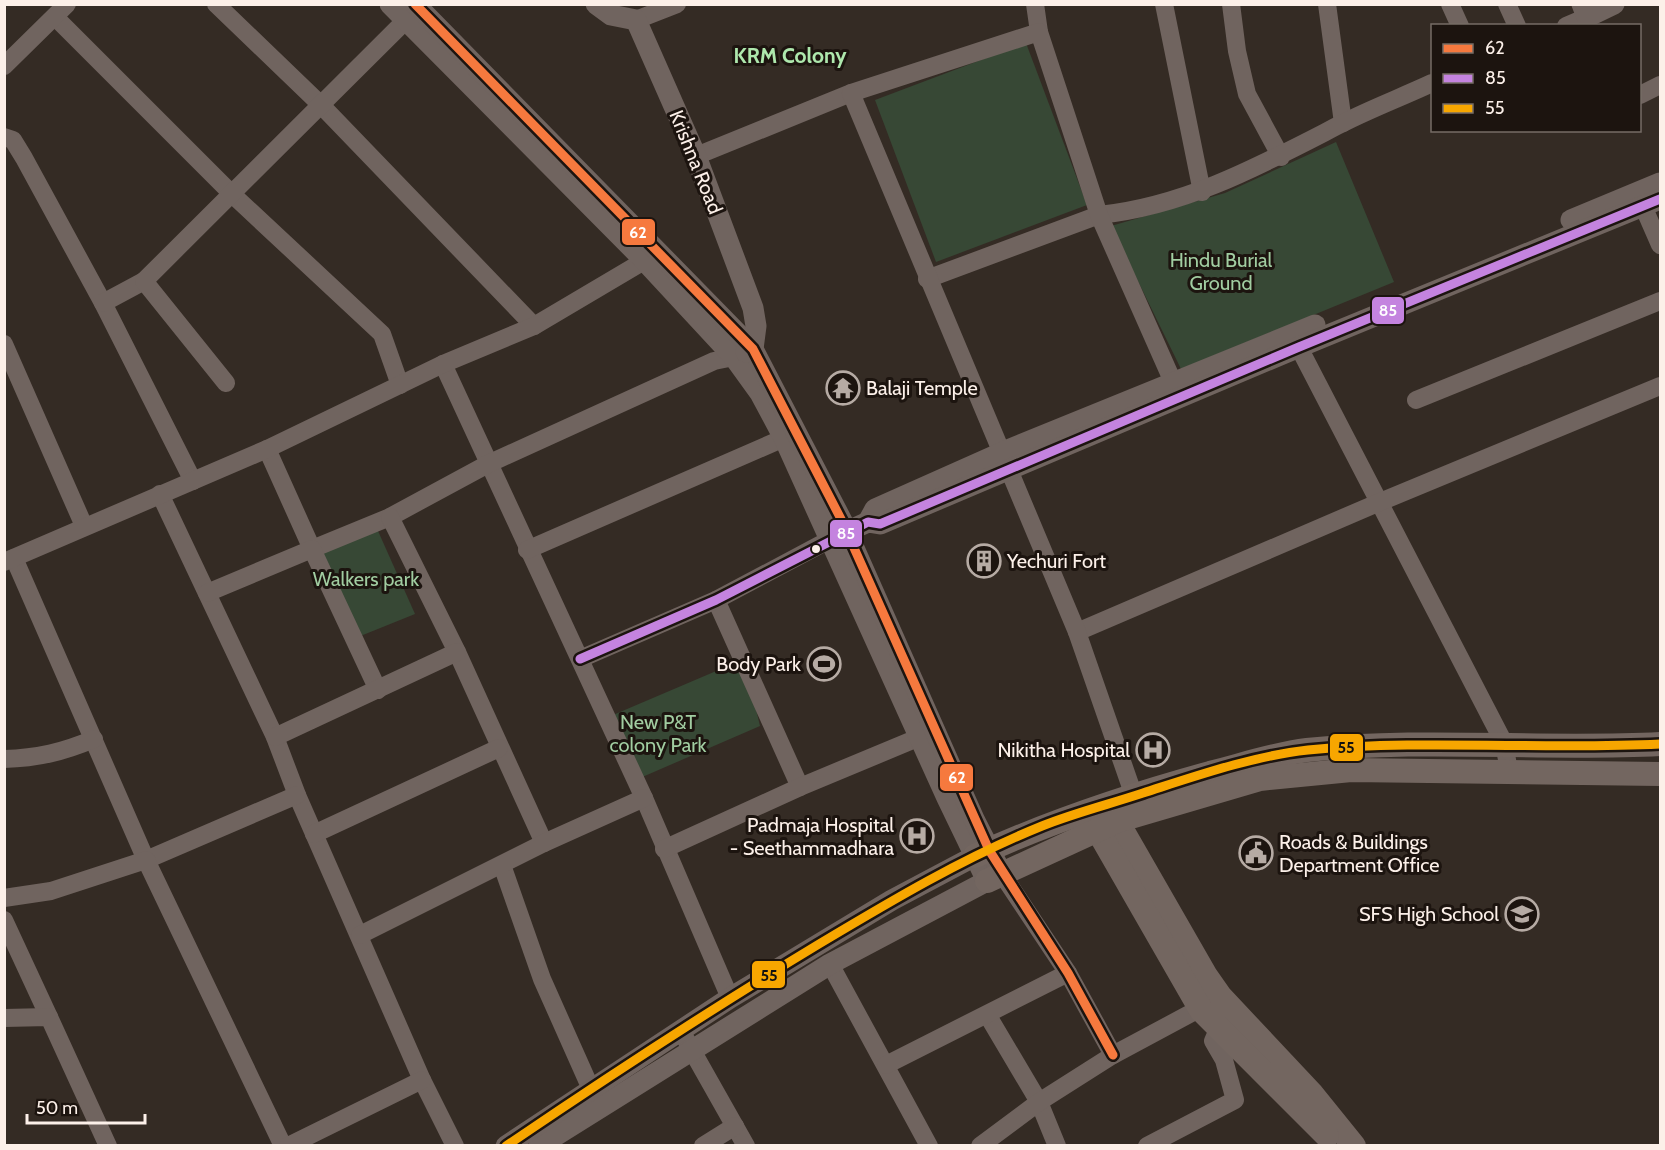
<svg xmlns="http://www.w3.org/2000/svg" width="1665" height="1150" font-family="Cabin,sans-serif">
	<rect width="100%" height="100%" fill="#342b24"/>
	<!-- green -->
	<g fill="#374835">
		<path d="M1026 43 1087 205 936 262 875 100Z"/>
		<path d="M1336 142 1394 282 1181 369 1111 226 1225 193Z"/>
		<path d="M374 522 415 614 358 637 317 545Z"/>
		<path d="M735 663 751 688 760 726 640 778 613 715Z"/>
	</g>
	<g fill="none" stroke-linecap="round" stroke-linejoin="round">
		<!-- minor -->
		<g stroke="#70645f" stroke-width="18">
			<path d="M216 4 321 105 534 326"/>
			<path d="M1035 4 1039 32"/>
			<path d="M1164 4 1202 192"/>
			<path d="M1231 4 1237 51 1247 94 1281 157"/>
			<path d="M1327 4 1343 123"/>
			<path d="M1450 4 1460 26"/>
			<path d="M1507 4 1517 26"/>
			<path d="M55 17 233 195 382 334 400 385"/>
			<path d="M636 20 677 4"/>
			<path d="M1566 26 1587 17"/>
			<path d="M4 66 67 4"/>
			<path d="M1640 95 1660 85"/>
			<path d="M4 137 13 140 24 158 103 303 193 481"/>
			<path d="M696 156 851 93"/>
			<path d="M1643 206 1660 245"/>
			<path d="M927 279 1099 215C1187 206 1263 164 1341 124 1370 109 1402 97 1432 83"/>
			<path d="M103 303 144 281"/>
			<path d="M1293 336 1504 743 1509 771"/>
			<path d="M4 344 84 526"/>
			<path d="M443 364 644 798 730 998"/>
			<path d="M226 383 144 281 416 10"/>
			<path d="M1416 400 1660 301"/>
			<path d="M267 449 312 549 390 517 488 464 714 361 734 357"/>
			<path d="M160 494 275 737 297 795 422 1080 455 1146"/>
			<path d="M390 517 457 652 544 843"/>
			<path d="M527 550 784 438"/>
			<path d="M14 558 146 860 297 795"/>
			<path d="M4 562 267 449 443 364 534 326 654 255"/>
			<path d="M207 593 312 549 378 690"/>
			<path d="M716 600 800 787"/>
			<path d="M1077 632 1380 502 1660 386"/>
			<path d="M580 659 716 600 829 540"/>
			<path d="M275 737 457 652"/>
			<path d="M4 759C38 758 63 752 94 739"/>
			<path d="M1134 796 1077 632 851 93 1039 32 1099 215 1173 382"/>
			<path d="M314 834 499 748"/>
			<path d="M664 849 800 787 920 737"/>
			<path d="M502 865 542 979 591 1089"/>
			<path d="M1002 874 1068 973 1113 1055"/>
			<path d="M4 898 51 891 146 860 283 1146"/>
			<path d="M4 920 49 1017"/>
			<path d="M360 935 544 843 644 798"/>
			<path d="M830 964 929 1146"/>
			<path d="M988 1016 1039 1102 1057 1146"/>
			<path d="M4 1018 49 1017 108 1146"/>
			<path d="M685 1038 746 1146"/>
			<path d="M886 1065 1068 973"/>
			<path d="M288 1146 422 1080"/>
			<path d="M703 1146 735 1126"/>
			<path d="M980 1146 1039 1102 1113 1055 1210 1003"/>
			<path d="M1147 1146 1235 1100 1224 1060 1213 1041 1219 1027"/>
		</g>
		<!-- tertiary -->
		<g stroke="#70645f" stroke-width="21">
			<path d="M390 4 645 261 734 357 760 393 784 438 947 798 987 881 830 964 539 1146"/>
			<path d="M415 4 753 349 842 521 974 819 1002 874"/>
			<path d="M596 4 611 15 636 20 696 156 753 308 756 326 753 349 746 352"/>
			<path d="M1582 4 1587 17 1614 4"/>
			<path d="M1571 220 1660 183"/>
			<path d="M868 522 875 509 1003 452 1315 325"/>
			<path d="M833 538 868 522 880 524 1299 347 1660 199"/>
			<path d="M506 1146 730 998 892 900 975 856"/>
		</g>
		<!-- secondary -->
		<g stroke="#736660" stroke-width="24">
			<path d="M1117 821 1206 976 1220 996 1312 1094 1354 1146"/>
			<path d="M1097 829 1201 1010 1327 1136"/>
			<path d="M975 856C1051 821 1130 795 1210 773 1242 765 1274 754 1307 750 1425 738 1543 750 1660 744"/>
			<path d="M987 881 1117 821 1260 779 1351 770 1660 774"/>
		</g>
		<defs>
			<path id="bus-1" d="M415 4 753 349 842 521 989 850 1068 973 1113 1055"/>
			<path id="bus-2" d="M580 659 716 600 868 522 880 524 1299 347 1660 199"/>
			<path id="bus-3" d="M506 1146C609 1076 713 1008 819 944 891 901 963 858 1042 826 1074 813 1110 804 1143 793 1196 776 1253 756 1308 750 1425 739 1543 750 1660 744"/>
		</defs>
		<!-- bus-1 casing -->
		<use href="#bus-1" stroke="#1c140f" stroke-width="14"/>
		<!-- bus-2 casing -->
		<use href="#bus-2" stroke="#1c140f" stroke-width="14"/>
		<!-- bus-3 casing -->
		<use href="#bus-3" stroke="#1c140f" stroke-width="14"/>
		<!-- bus-1 -->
		<use href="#bus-1" stroke="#f6793e" stroke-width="9"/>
		<!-- bus-2 -->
		<use href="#bus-2" stroke="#c483df" stroke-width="9"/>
		<!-- bus-3 -->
		<use href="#bus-3" stroke="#f7a600" stroke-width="9"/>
	</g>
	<!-- icons -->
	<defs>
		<symbol id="temple-ring" viewBox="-11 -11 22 22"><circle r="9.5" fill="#1c140f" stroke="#b6aba4" stroke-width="1.5"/><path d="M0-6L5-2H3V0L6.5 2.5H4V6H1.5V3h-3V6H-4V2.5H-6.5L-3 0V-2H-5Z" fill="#b6aba4"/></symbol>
		<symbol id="building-ring" viewBox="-11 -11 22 22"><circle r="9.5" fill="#1c140f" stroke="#b6aba4" stroke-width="1.5"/><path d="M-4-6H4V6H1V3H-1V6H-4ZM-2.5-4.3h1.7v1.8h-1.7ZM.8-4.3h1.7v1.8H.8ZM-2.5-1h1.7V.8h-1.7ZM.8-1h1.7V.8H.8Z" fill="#b6aba4"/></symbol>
		<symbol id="stadium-ring" viewBox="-11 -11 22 22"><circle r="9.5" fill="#1c140f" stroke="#b6aba4" stroke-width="1.5"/><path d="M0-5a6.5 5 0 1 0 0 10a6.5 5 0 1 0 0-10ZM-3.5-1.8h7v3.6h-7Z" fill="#b6aba4"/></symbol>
		<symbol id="hospital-ring" viewBox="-11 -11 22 22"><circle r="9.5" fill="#1c140f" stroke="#b6aba4" stroke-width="1.5"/><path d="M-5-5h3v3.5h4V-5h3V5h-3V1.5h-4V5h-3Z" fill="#b6aba4"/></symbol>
		<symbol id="civic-ring" viewBox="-11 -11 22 22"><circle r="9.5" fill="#1c140f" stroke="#b6aba4" stroke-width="1.5"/><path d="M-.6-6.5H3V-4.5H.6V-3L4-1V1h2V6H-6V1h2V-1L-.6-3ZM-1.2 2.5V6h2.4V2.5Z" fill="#b6aba4"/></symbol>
		<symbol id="school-ring" viewBox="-11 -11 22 22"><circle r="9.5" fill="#1c140f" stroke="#b6aba4" stroke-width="1.5"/><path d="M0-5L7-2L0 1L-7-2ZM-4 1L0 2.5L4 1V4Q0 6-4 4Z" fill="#b6aba4"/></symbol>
	</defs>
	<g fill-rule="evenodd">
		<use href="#temple-ring" x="824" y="369" width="38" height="38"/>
		<use href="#building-ring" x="965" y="542" width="38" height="38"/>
		<use href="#stadium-ring" x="805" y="645" width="38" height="38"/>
		<use href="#hospital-ring" x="1134" y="731" width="38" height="38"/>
		<use href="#hospital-ring" x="898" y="817" width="38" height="38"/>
		<use href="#civic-ring" x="1237" y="834" width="38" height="38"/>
		<use href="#school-ring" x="1503" y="895" width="38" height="38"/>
	</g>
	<!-- markers -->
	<circle fill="#fcf0e9" stroke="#1c140f" stroke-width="2" cx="816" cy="549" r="5"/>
	<g text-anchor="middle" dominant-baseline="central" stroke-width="6" stroke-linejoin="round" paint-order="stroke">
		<!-- street labels -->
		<g font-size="20" fill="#fcf0e9" stroke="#1c140f">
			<text transform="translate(696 162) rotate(68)">Krishna Road</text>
		</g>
		<!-- park labels -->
		<g font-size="20" fill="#a1cda1" stroke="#1c140f">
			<text x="1221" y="260">Hindu Burial<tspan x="1221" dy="23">Ground</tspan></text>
			<text x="366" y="579">Walkers park</text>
			<text x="658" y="722">New P&amp;T<tspan x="658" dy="23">colony Park</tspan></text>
		</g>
		<!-- poi labels -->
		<g font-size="20" fill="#fcf0e9" stroke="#1c140f" text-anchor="end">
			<text x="866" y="388" text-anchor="start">Balaji Temple</text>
			<text x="1007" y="561" text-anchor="start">Yechuri Fort</text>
			<text x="801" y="664">Body Park</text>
			<text x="1130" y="750">Nikitha Hospital</text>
			<text x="894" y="825">Padmaja Hospital<tspan x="894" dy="23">- Seethammadhara</tspan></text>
			<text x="1279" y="842" text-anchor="start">Roads &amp; Buildings<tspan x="1279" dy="23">Department Office</tspan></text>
			<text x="1499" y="914">SFS High School</text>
		</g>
		<!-- neighbourhood labels -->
		<g font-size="21" font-weight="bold" fill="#aee8ad" stroke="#1c140f">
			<text x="790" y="55">KRM Colony</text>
		</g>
	</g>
	<g stroke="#1c140f" stroke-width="2">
		<rect x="621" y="218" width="35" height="28" rx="6" fill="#f6793e"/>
		<rect x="1371" y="296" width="34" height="29" rx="6" fill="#c483df"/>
		<rect x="829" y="519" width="34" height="29" rx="6" fill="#c483df"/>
		<rect x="1329" y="733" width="35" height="29" rx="6" fill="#f7a600"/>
		<rect x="939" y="763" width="35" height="29" rx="6" fill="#f6793e"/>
		<rect x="751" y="960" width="35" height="29" rx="6" fill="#f7a600"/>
	</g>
	<g font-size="16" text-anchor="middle" font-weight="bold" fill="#fff">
		<text x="638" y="238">62</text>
		<text x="1388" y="316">85</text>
		<text x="846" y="539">85</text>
		<text x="957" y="783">62</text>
	</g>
	<g font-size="16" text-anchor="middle" font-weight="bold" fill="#111">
		<text x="1346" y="753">55</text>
		<text x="769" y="981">55</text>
	</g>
	<!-- border -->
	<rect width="1665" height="1150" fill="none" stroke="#fcf0e9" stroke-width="12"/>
	<!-- legend -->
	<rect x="1431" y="24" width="210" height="108" fill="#1c140f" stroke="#766c66" stroke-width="1.5"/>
	<rect x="1443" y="44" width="30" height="9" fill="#f6793e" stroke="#766c66" stroke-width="1.5"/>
	<text x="1485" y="54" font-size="18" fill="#fcf0e9">62</text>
	<rect x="1443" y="74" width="30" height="9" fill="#c483df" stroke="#766c66" stroke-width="1.5"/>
	<text x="1485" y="84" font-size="18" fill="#fcf0e9">85</text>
	<rect x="1443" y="104" width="30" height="9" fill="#f7a600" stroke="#766c66" stroke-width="1.5"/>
	<text x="1485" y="114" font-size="18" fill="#fcf0e9">55</text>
	<!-- scale -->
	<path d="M27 1114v9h118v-9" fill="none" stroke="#fcf0e9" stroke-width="3"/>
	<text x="36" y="1114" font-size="18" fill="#fcf0e9" stroke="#1c140f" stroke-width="4.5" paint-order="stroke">50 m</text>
</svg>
